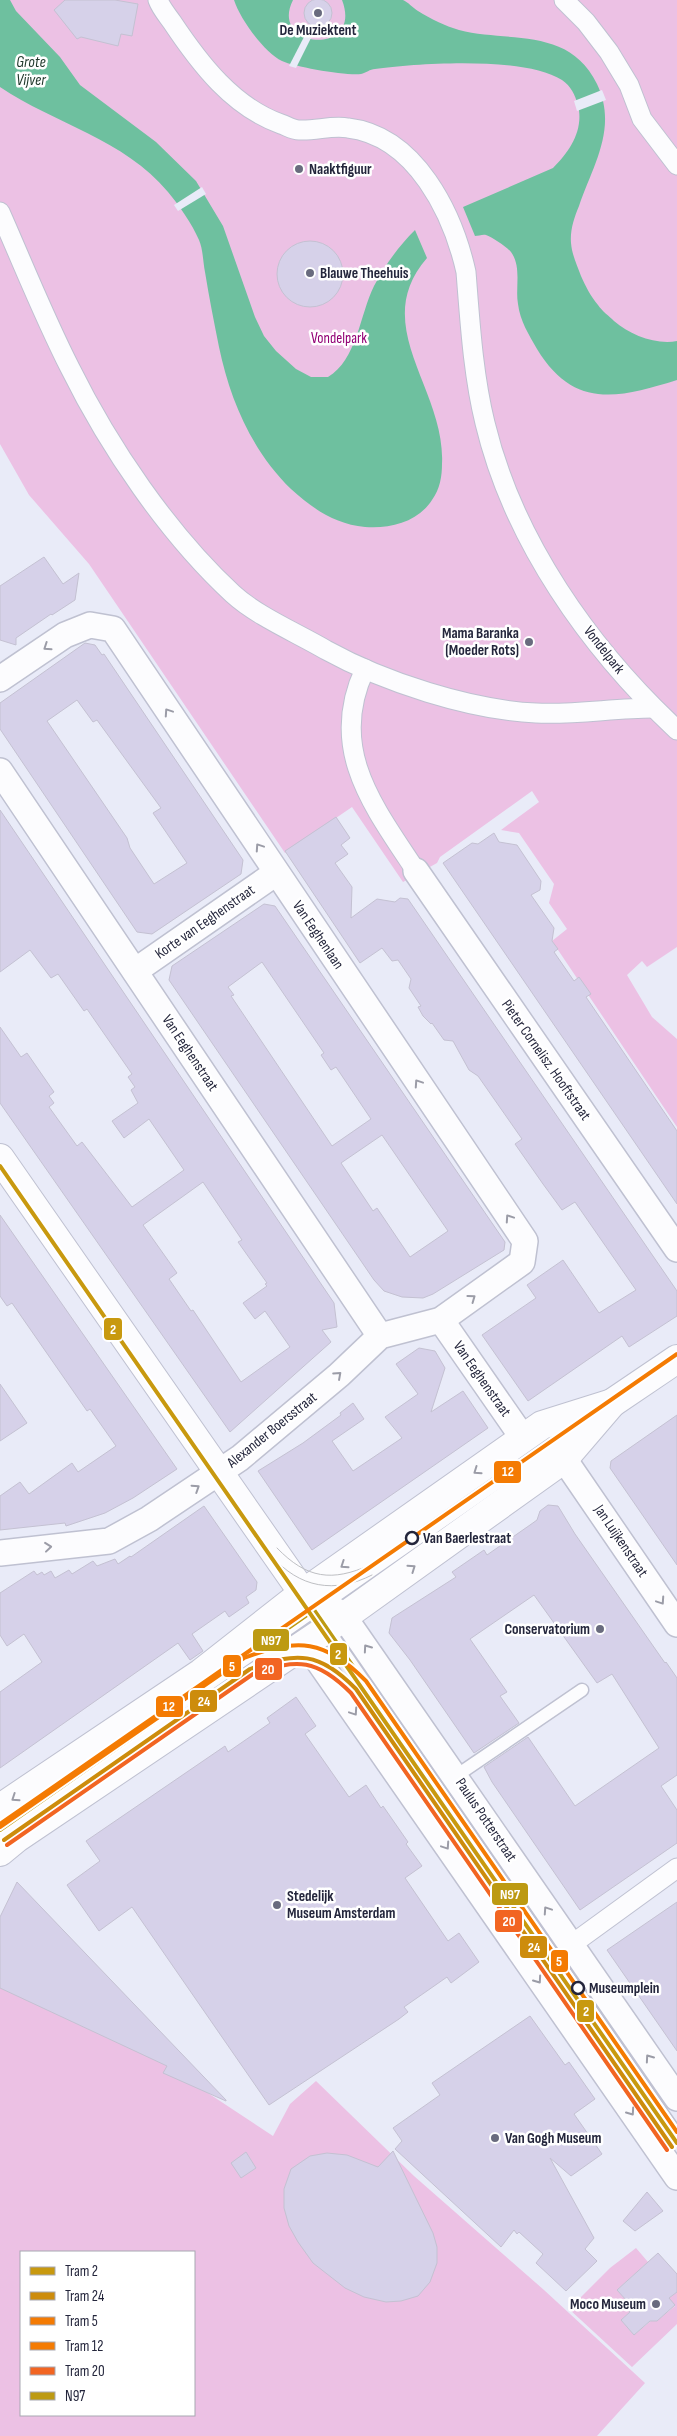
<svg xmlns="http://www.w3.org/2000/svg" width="677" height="2436" font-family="'Sofia Sans Condensed',sans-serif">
	<rect width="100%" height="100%" fill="#e9ebf8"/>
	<!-- green -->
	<g fill="#ecc1e4" fill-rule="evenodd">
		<path d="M0 0H677V947L647 967 642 961 627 975 652 1017 677 1039V1127L552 941 567 929 549 903 554 884 519 833 501 830 539 802 532 791 440 857 437 863 403 882 352 807 285 853 89 564 29 495 0 444Z"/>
		<path d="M0 1932 170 2068 273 2136 290 2104 316 2081 414 2176 544 2290 645 2383 597 2436H0ZM21 2252H194V2415H21Z"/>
		<path d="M636 2248 648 2262 617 2290 627 2301 624 2304 630 2312 621 2320 634 2335 652 2320H658L675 2306 669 2298 677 2292V2324L632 2367 569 2309 610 2268Z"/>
	</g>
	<!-- water -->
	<g fill="#6ec09f">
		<path d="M0 0H10L16 11 60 57 80 85 156 142 196 181 223 226 255 317 264 336 276 351 296 369 311 377H328C357 360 360 314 374 286 385 265 399 246 415 230L427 258C368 326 446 389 442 464 442 476 440 489 432 500 418 522 390 529 365 527 335 524 313 509 291 489 252 451 230 400 219 347 214 322 209 297 205 272 203 262 203 249 199 240 192 224 179 205 168 192 124 139 55 124 0 87Z"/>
		<path d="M234 0H293C268 49 364 57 342 0 354 0 394 0 403 0 408 2 413 8 418 11 431 19 445 26 459 30 509 43 569 26 597 84 618 128 593 165 579 206 574 218 570 230 571 243 572 255 577 265 581 276 585 285 591 297 598 305 602 311 609 316 614 321 630 335 656 345 677 341V380C619 398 574 410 537 349 529 335 520 321 518 304 515 288 522 267 511 252 507 247 492 237 486 235 483 234 478 236 475 236L463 207 553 168C570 151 584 130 578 105 575 95 571 86 562 80 523 56 419 63 375 69 370 69 366 73 361 74 347 76 295 67 282 61 264 52 240 19 234 0Z"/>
	</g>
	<!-- pier -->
	<g fill="#e9ebf8">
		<path d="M305 35 311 38 296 68 289 66Z"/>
		<path d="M602 90 606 100 577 111 574 101Z"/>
		<path d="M202 187 206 194 178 211 174 205Z"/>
	</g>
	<!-- building -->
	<g fill="#d6d1e9" stroke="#c4c1d2" fill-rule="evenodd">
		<circle cx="318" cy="13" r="14"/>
		<path d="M65 0H115L138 4 132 36 121 34 118 46 81 37 77 39 54 10Z"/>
		<circle cx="310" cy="274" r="33"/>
		<path d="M44 557 63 584 79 573 75 600 52 615 51 614 16 638V645L0 640V586Z"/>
		<path d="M85 643 95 645 102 655 104 654 243 860 241 874 152 934 137 932 0 729V703ZM77 700 93 722 97 720 161 808 153 813 187 863 154 884 130 848 127 838 47 721Z"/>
		<path d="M0 810 334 1303 337 1327 322 1330 331 1342 230 1432 0 1103V1027L21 1057 27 1053 54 1092 49 1096 54 1103 49 1107 77 1146 82 1142 132 1207 184 1170 149 1119 124 1138 112 1121 138 1103 131 1090 135 1087 128 1077 132 1074 87 1009 84 1011 58 974 51 978 30 950 0 972ZM203 1182 242 1240 238 1242 267 1283 265 1284 267 1286 243 1303 255 1319 265 1311 290 1347 241 1382 193 1310 191 1311 169 1279 177 1273 143 1225Z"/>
		<path d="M336 817 350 838 341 845 348 854 335 863 352 887 351 918 377 899 395 902 400 898 408 899 677 1291V1316L629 1347 622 1336 528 1401 482 1335 536 1298 527 1285 563 1260 599 1313 636 1290 575 1202 562 1210 543 1184 515 1144 522 1139 478 1076 469 1070 453 1041 444 1040 432 1023 431 1024 423 1016 418 1007 421 1006 409 988 411 979 398 960 392 961 382 948 360 963 285 851Z"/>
		<path d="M494 833 499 842 517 845 541 881 540 890 531 895 554 928 552 941 558 949 554 952 574 981 579 977 591 994 586 997 677 1131V1204L443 863 472 843 478 844Z"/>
		<path d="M264 904 275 906 505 1242 504 1250 433 1294 423 1298 402 1297 384 1291 374 1280 169 980 172 966ZM262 962 324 1053 321 1055 331 1070 336 1067 371 1119 332 1146 231 996 234 995 228 987ZM382 1135 448 1231 410 1257 377 1208 373 1211 341 1163Z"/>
		<path d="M0 1215 177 1469 133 1498 105 1513 66 1526 65 1523 0 1530V1496L20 1482 29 1494 72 1463 78 1472 116 1446 90 1409 87 1411 12 1303 7 1306 0 1296Z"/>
		<path d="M419 1348 435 1351 445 1368 431 1412 463 1391 488 1428 312 1550 258 1471 303 1443 341 1415 340 1413 353 1403 364 1419 332 1441 353 1471 402 1438 385 1417 418 1394 396 1364Z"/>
		<path d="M0 1384 27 1423 0 1441Z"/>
		<path d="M677 1415V1565L610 1468 611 1461Z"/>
		<path d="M548 1505 558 1506 575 1534 665 1663 666 1662 677 1678V1775L661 1786 677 1810V1843L580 1910 492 1782 484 1767 528 1737 575 1806 659 1748 612 1674 597 1683 534 1595 470 1639 507 1692 500 1696 519 1723 474 1753 410 1660 389 1633 392 1618 456 1577 452 1572 484 1550 487 1555 530 1525 537 1520 540 1511Z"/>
		<path d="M204 1506 257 1582 256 1590 246 1597 249 1603 229 1617 225 1611 192 1634 203 1651 190 1660 178 1643 0 1768V1692L42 1662 24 1634 7 1646 0 1635V1593L34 1571 37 1575 42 1572 44 1575 51 1571 55 1578 69 1570 72 1574 93 1561 97 1566 115 1559 118 1564 130 1556 131 1557Z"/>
		<path d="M296 1697 316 1726 305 1734 349 1797 366 1785 381 1808 383 1806 408 1842 406 1844 422 1866 405 1878 448 1941 459 1933 479 1962 451 1983 447 1977 404 2007 408 2012 399 2019 269 2105 132 1907 99 1931 67 1885 100 1861 86 1841 225 1746 228 1752 270 1723 267 1718Z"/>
		<path d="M17 1882 226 2100V2101L163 2073 167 2066 0 1988V1917Z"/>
		<path d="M677 1902V2051L607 1950Z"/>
		<path d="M530 2016 565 2065 569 2062 595 2099 574 2114 602 2154 571 2176 550 2158 594 2238 585 2249 597 2261 566 2291 536 2263 543 2254 519 2232 517 2234 514 2230 501 2247 395 2149 402 2141 393 2128 440 2095 432 2083Z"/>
		<path d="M393 2151 433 2233 437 2247V2263L430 2282 418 2296 401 2301 386 2302 364 2297 345 2288 313 2263 298 2242 289 2226 284 2208V2189L291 2169 310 2156 327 2153 347 2155 378 2167Z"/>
		<path d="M246 2152 256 2168 241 2178 231 2163Z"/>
		<path d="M647 2192 663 2211 635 2231 623 2221Z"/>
		<path d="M658 2253 677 2274V2292L669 2298 675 2305 657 2321H650L634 2335 621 2320 630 2312 623 2304 627 2301 617 2290Z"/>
	</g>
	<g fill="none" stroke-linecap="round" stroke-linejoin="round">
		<defs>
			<g id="service">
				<path d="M326 1627 677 2135"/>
				<path d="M456 1776 582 1690"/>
				<path d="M0 1830 580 1425"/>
			</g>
			<g id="pedestrian">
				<path d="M158 0C161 8 167 15 172 22 200 64 233 107 281 124 287 126 293 130 299 130 316 131 332 125 348 128 416 136 453 214 466 272 470 322 473 374 485 423 513 540 589 648 677 730"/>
				<path d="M564 0 586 22 609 52 629 85 642 119 677 165"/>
				<path d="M0 212C23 264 44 317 70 368 109 447 168 534 233 594 257 616 297 633 326 650 384 682 470 710 536 713 575 715 614 708 653 708"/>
				<path d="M365 669C327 749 374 807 416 871"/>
				<path d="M571 1945 677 1868"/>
			</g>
			<g id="minor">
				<path d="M0 679 65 635 90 625 113 629 525 1241 522 1262 441 1320 380 1336 339 1375 240 1458 149 1519 109 1541 0 1553"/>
				<path d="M0 771 380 1336"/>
				<path d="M416 871 677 1249"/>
				<path d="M135 971 276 873"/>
				<path d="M441 1320 523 1438"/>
				<path d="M564 1459 677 1624"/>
				<path d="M344 1617 677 2098"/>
				<path d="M306 1643 677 2177"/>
			</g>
			<g id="tertiary">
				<path d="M0 1158 303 1593 344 1617"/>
				<path d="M0 1808 201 1673 299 1596 542 1425 612 1403 677 1359"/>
				<path d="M0 1852 17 1838 324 1631 564 1459 612 1403"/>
			</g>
		</defs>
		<!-- service casing -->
		<use href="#service" stroke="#bfc1d1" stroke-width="15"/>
		<!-- pedestrian casing -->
		<use href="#pedestrian" stroke="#bfc1d1" stroke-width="21"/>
		<!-- minor casing -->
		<use href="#minor" stroke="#bfc1d1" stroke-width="28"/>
		<!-- tertiary casing -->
		<use href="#tertiary" stroke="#bfc1d1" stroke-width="30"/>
		<!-- service -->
		<use href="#service" stroke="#fcfcfe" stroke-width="12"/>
		<!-- pedestrian -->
		<use href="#pedestrian" stroke="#fcfcfe" stroke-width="19"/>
		<!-- minor -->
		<use href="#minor" stroke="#fcfcfe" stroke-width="25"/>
		<!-- tertiary -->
		<use href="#tertiary" stroke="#fcfcfe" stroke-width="28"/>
		<!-- tram -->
		<g stroke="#bebfc3" stroke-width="1">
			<path d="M277 1548C307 1579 332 1582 370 1565"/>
			<path d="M272 1556C299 1588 335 1594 372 1575"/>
		</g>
		<defs>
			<path id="bus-1" d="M0 1830 314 1610 677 2135"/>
		</defs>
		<!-- bus-1 casing -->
		<use href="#bus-1" stroke="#fff" stroke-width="8"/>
		<!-- bus-1 -->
		<use href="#bus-1" stroke="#bd9a12" stroke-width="4"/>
		<defs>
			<path id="tram-1" d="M0 1166 677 2143"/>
			<path id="tram-2" d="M4 1840 250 1669C298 1651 319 1652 356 1689L672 2147"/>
			<path id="tram-3" d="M0 1827 244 1658C297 1637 326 1640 366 1681L677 2132"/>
			<path id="tram-4" d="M0 1824 677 1354"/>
			<path id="tram-5" d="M7 1845 253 1674C298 1658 317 1659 351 1693L667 2150"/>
		</defs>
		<!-- tram-1 casing -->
		<use href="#tram-1" stroke="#fff" stroke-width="8"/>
		<!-- tram-2 casing -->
		<use href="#tram-2" stroke="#fff" stroke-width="8"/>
		<!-- tram-3 casing -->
		<use href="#tram-3" stroke="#fff" stroke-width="8"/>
		<!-- tram-4 casing -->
		<use href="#tram-4" stroke="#fff" stroke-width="8"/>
		<!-- tram-5 casing -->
		<use href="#tram-5" stroke="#fff" stroke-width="8"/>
		<!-- tram-1 -->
		<use href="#tram-1" stroke="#c8990f" stroke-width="4"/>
		<!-- tram-2 -->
		<use href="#tram-2" stroke="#cd8c0c" stroke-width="4"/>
		<!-- tram-3 -->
		<use href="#tram-3" stroke="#f47b03" stroke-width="4"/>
		<!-- tram-4 -->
		<use href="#tram-4" stroke="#f47b03" stroke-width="4"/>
		<!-- tram-5 -->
		<use href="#tram-5" stroke="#f26522" stroke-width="4"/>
	</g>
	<!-- one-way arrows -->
	<defs><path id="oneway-chevron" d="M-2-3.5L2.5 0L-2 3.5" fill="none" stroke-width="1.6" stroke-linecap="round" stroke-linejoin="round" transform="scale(1.25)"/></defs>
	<g stroke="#9b9ca7">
		<use href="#oneway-chevron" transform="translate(47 647) rotate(146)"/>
		<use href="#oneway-chevron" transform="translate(168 712) rotate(-124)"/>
		<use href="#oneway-chevron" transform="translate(259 847) rotate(-124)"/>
		<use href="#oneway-chevron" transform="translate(418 1083) rotate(-124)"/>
		<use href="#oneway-chevron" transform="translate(509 1218) rotate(-124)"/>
		<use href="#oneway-chevron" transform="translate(472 1298) rotate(-36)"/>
		<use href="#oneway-chevron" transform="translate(338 1375) rotate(-42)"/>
		<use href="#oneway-chevron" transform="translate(477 1471) rotate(145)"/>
		<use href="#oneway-chevron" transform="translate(196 1488) rotate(-33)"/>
		<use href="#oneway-chevron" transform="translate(48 1547) rotate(-6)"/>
		<use href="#oneway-chevron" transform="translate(344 1565) rotate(146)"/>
		<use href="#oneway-chevron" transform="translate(412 1568) rotate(-35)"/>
		<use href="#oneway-chevron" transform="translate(661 1601) rotate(56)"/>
		<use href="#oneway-chevron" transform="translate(367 1648) rotate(-125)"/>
		<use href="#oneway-chevron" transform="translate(354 1712) rotate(56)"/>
		<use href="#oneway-chevron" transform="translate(15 1798) rotate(146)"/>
		<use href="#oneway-chevron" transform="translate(446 1846) rotate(56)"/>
		<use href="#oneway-chevron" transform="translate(547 1910) rotate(-124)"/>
		<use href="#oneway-chevron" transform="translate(538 1980) rotate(55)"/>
		<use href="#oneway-chevron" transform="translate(649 2058) rotate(-125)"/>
		<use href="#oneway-chevron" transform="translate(631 2112) rotate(55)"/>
	</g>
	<!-- markers -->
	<g fill="#696b7e" stroke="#fff" stroke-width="2">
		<circle cx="318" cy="13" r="5"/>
		<circle cx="299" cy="169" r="5"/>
		<circle cx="310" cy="273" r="5"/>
		<circle cx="529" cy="642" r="5"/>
		<circle cx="600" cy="1629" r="5"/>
		<circle cx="277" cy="1905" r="5"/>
		<circle cx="495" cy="2138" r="5"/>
		<circle cx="656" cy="2304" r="5"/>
	</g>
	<g fill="#fff" stroke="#24263c" stroke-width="2.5">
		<circle cx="412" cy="1538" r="6"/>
		<circle cx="578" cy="1988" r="6"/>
	</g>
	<g text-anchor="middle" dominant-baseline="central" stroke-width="5" stroke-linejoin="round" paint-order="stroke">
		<!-- poi labels -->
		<g font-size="15" font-weight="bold" fill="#24263c" stroke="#fff" text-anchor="start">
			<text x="318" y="30" text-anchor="middle">De Muziektent</text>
			<text x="309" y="169">Naaktfiguur</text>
			<text x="320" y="273">Blauwe Theehuis</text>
			<text x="519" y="633" text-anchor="end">Mama Baranka<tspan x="519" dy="17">(Moeder Rots)</tspan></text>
			<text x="590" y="1629" text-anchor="end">Conservatorium</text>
			<text x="287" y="1896">Stedelijk<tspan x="287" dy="17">Museum Amsterdam</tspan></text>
			<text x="505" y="2138">Van Gogh Museum</text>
			<text x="646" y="2304" text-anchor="end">Moco Museum</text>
		</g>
		<!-- park labels -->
		<g font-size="15" fill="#920075" stroke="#fff">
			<text x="339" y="338">Vondelpark</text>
		</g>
		<!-- street labels -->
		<g font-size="15" fill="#24263c" stroke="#fff">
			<text transform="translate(604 650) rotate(52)">Vondelpark</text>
			<text transform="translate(205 922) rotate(-35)">Korte van Eeghenstraat</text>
			<text transform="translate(318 935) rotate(56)">Van Eeghenlaan</text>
			<text transform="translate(190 1053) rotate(56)">Van Eeghenstraat</text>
			<text transform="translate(546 1060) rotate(55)">Pieter Cornelisz. Hooftstraat</text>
			<text transform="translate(482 1379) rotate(55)">Van Eeghenstraat</text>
			<text transform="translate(272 1430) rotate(-39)">Alexander Boersstraat</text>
			<text transform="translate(621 1541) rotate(56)">Jan Luijkenstraat</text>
			<text transform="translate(486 1820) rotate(56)">Paulus Potterstraat</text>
		</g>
		<!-- stop labels -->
		<g font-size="15" font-weight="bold" fill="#24263c" stroke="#fff" text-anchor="start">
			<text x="423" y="1538">Van Baerlestraat</text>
			<text x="589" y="1988">Museumplein</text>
		</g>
		<!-- water labels -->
		<g font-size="16" font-style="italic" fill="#1e3629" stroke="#fff">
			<text x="31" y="62">Grote<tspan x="31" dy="18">Vijver</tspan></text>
		</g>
	</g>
	<g stroke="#fff" stroke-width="2">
		<rect x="103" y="1317" width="20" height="24" rx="5" fill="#c8990f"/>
		<rect x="493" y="1460" width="29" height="24" rx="5" fill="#f47b03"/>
		<rect x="252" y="1628" width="38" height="24" rx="5" fill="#bd9a12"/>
		<rect x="329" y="1642" width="19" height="24" rx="5" fill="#c8990f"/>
		<rect x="222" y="1654" width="20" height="24" rx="5" fill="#f47b03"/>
		<rect x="254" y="1657" width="29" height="24" rx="5" fill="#f26522"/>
		<rect x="189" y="1689" width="29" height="24" rx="5" fill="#cd8c0c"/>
		<rect x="155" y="1695" width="29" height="23" rx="5" fill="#f47b03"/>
		<rect x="491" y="1882" width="38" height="24" rx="5" fill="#bd9a12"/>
		<rect x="494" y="1909" width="29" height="24" rx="5" fill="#f26522"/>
		<rect x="519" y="1935" width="29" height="24" rx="5" fill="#cd8c0c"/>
		<rect x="550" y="1949" width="19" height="24" rx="5" fill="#f47b03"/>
		<rect x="576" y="1999" width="19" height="24" rx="5" fill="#c8990f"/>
	</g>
	<g font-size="14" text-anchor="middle" font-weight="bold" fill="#fff">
		<text x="113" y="1334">2</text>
		<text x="508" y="1476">12</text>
		<text x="271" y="1645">N97</text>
		<text x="338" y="1659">2</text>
		<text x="232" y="1671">5</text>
		<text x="268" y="1674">20</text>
		<text x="204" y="1706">24</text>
		<text x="169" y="1711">12</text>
		<text x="510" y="1899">N97</text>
		<text x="509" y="1926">20</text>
		<text x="534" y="1952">24</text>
		<text x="559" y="1966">5</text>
		<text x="586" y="2016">2</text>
	</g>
	<!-- legend -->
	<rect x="20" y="2251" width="175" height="165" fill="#ffffff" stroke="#a7a8b1"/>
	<rect x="30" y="2267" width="25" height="8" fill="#c8990f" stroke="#a7a8b1"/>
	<text x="65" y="2276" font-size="15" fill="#24263c">Tram 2</text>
	<rect x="30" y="2292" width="25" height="8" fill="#cd8c0c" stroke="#a7a8b1"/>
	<text x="65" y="2301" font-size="15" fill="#24263c">Tram 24</text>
	<rect x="30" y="2317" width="25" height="8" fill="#f47b03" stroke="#a7a8b1"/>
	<text x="65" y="2326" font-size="15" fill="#24263c">Tram 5</text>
	<rect x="30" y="2342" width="25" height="8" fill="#f47b03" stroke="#a7a8b1"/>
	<text x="65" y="2351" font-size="15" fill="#24263c">Tram 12</text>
	<rect x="30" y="2367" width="25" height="8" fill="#f26522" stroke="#a7a8b1"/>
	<text x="65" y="2376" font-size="15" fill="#24263c">Tram 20</text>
	<rect x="30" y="2392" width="25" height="8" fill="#bd9a12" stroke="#a7a8b1"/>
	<text x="65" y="2401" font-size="15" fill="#24263c">N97</text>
</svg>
